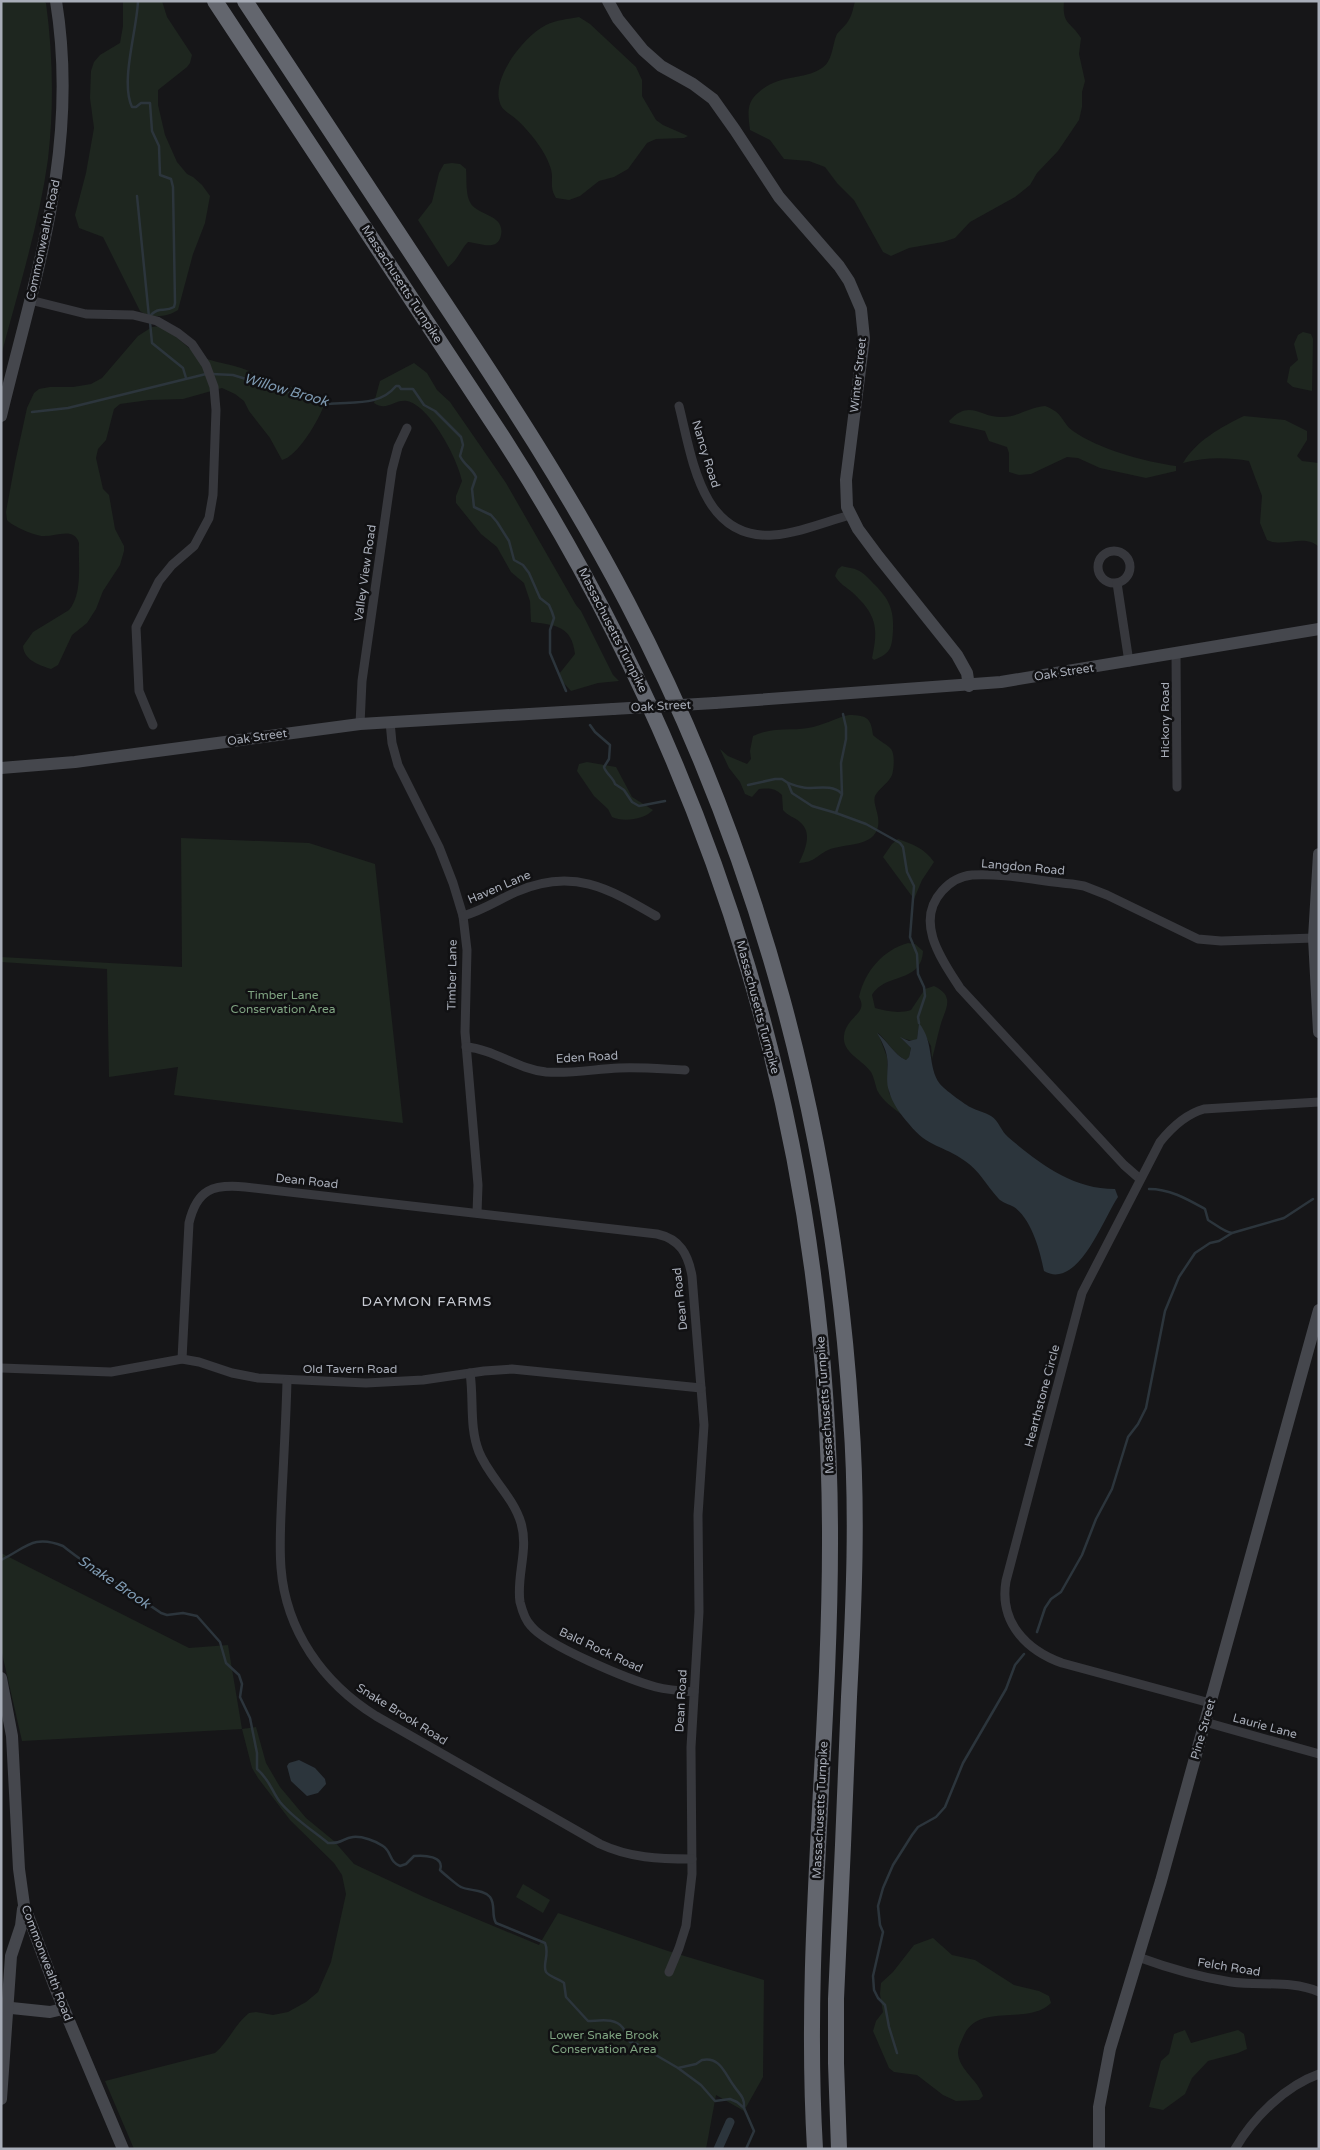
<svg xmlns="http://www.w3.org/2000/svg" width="1320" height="2150" font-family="'Varela Round',sans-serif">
	<rect width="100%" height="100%" fill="#161618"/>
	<!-- green -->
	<g fill="#1e261f">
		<path d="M1 1H43L46 3C53 55 54 107 48 159 39 225 18 291 1 356Z"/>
		<path d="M123 1H162L167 17 192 55 190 63 187 67 158 90V105L165 135 177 162 187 174 193 177 202 185 210 196 205 223 193 254 178 310C168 317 150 319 140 311L103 237 79 228 75 215 86 173 94 128 90 98 91 71 94 62 100 55 120 43 123 26Z"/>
		<path d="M855 1H1064C1062 25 1070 21 1081 38L1079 54 1085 81 1082 92V107L1079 120 1058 151 1037 173 1030 185 1015 197 970 222 955 238 943 242 909 248 891 256 883 252 854 200 837 183 825 167 809 161 784 159 770 140 750 130C748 114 746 102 759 92 781 73 803 81 822 68 833 61 832 45 837 34 840 30 844 27 847 23 852 16 853 9 855 1Z"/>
		<path d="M579 17 590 24 636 67 642 80V96L656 120 663 125 688 136 684 138 656 139 647 143 628 169 614 177 599 181 580 196 569 200 556 198C551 189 552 186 552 176 552 169 548 161 545 155 538 142 526 128 516 119 511 114 502 111 500 103 491 78 524 36 546 25 556 20 568 19 579 17Z"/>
		<path d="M452 163 460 164 466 169C467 179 465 195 471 204 480 216 505 215 501 235 498 252 479 243 468 242 461 249 457 261 448 267L418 220 432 202 439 173 444 164Z"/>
		<path d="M160 326C178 335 188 351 207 359 218 363 230 364 241 368 253 372 264 378 276 382 294 388 311 391 324 405 319 420 297 457 282 460L270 438 249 411 244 401 235 394 222 388 183 399 149 400 120 404 114 409 106 440 98 449 96 458 103 489 109 495 115 529 124 546V551L120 565 103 591 96 609 87 623 72 635 58 665 51 669C39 665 24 660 23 646L33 632 69 610C83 594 78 563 79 543 74 526 55 537 43 536 35 536 12 526 7 520L6 512 15 463 27 408 34 393 39 389 50 387H73L91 384 102 378 138 336 152 327Z"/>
		<path d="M1303 332 1311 334 1313 339 1312 391 1293 387 1287 382 1290 367 1298 360 1294 344 1298 335Z"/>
		<path d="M414 363 427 373 437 390 450 402 506 483 576 605 581 611 613 675 619 681 598 683 571 691 560 679 559 674 575 654C572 625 554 625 531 622L530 601 524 583 511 572 497 547 481 534 456 503V496L462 481C458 459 430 406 407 401 394 399 387 412 374 403L380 381Z"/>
		<path d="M1045 406C1064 413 1061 422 1073 431 1098 449 1146 462 1176 466V471L1146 478 1100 468 1078 458 1067 457 1031 474 1019 475 1009 472V453L1007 447 989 441 985 431 950 423 949 421C970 398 980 418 1003 417 1017 417 1030 407 1045 406Z"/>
		<path d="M1244 416 1285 420 1307 431V440L1297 456 1302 461 1319 463V547C1304 533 1284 548 1267 540L1260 523 1262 496 1249 461C1228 457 1203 457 1183 463 1196 441 1221 427 1244 416Z"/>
		<path d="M842 566C848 568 856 568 861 572 866 575 871 581 875 585 889 599 894 610 893 630 892 648 891 653 874 660L872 658C879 627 876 614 852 592 846 587 840 584 835 576L838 569Z"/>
		<path d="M849 715C868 715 871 719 873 735 877 739 889 746 891 749 895 754 894 769 892 775 889 783 879 788 875 796 872 805 882 816 877 830 870 848 840 843 826 851 814 858 814 862 799 863 805 850 813 833 800 822 794 817 788 816 783 810L782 795C775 788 769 788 759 789L752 797 745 794 740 782 729 768 720 749 728 756 747 764 751 759 750 751 753 736C771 727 789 731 808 728 822 726 835 718 849 715Z"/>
		<path d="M587 762 616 767 632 797 653 810C644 820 623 822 612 817L608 809 594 796 577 771 579 764Z"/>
		<path d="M181 838 309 843 375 864 403 1123 174 1095 178 1067 109 1077 107 969 1 962V957L182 967Z"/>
		<path d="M898 839C913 844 925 849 934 862L922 880 914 899 883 857 892 844Z"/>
		<path d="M908 943 915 944 923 951C921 984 886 972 872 995L875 1008C887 1011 898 1014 911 1010L925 989 934 986C957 997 944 1010 940 1027 937 1038 935 1048 932 1059L931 1046 919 1024 917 1039 913 1041 901 1038 911 1048 909 1057 906 1060C894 1055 888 1041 878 1033L887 1057 889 1093 902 1115C892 1107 883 1101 877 1090 875 1084 874 1077 871 1072 863 1060 842 1053 844 1036 846 1016 869 1014 859 997 865 971 883 950 908 943Z"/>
		<path d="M1 1553 189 1648 228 1645 242 1729 256 1727 266 1763 280 1787 306 1818 334 1841 354 1864 424 1897 539 1945 558 1913 668 1951 764 1980 763 2077 744 2111 716 2095 706 2149H134L105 2081 215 2053C229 2041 235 2024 249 2013L256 2012 273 2015 288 2012 306 2002 318 1992 331 1962 346 1894 342 1875 334 1863 290 1820 258 1778 252 1768 242 1729 22 1741 1 1649Z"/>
		<path d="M523 1884 550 1900 543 1913 516 1897Z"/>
		<path d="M933 1938 952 1955 975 1960 1014 1985 1039 1991 1049 1996 1051 2003C1028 2026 980 2002 964 2035 962 2040 958 2047 958 2053 959 2070 979 2081 983 2096L979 2100 956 2101 943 2095 917 2075 894 2072 889 2068 873 2031 876 2021 883 2012 880 1994 881 1983 893 1972 914 1945Z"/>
		<path d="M1185 2030 1191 2043 1238 2030 1244 2034 1247 2049 1238 2053 1208 2061 1192 2078 1185 2094 1163 2110 1149 2107 1161 2061 1169 2054 1174 2034Z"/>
	</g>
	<!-- water -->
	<g fill="#2c353c">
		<path d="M919 1023C935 1043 927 1067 940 1084 945 1090 963 1103 970 1107 977 1111 985 1112 991 1116 999 1121 1001 1131 1008 1137 1039 1163 1072 1189 1115 1189L1118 1197C1104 1217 1078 1291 1044 1271 1040 1251 1032 1220 1014 1207 1009 1204 1002 1203 998 1198 987 1186 979 1170 965 1161 943 1145 928 1148 909 1124 901 1115 892 1103 889 1091 885 1080 889 1069 887 1057 886 1049 881 1040 877 1033 887 1040 894 1055 906 1060L909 1057 911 1048 900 1037 909 1041 917 1039Z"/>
		<path d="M299 1760 315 1768 325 1779 326 1784 318 1793 307 1796 291 1781 287 1766 289 1763Z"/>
	</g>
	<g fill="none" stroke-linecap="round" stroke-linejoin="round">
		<!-- stream -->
		<g stroke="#2c353c" stroke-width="2.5">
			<path d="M138 1C137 30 120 82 132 107H136L141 103H150L152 131 159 146 160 175 171 179 173 187 175 303 174 307C164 313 159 305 149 317"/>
			<path d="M137 196 149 317"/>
			<path d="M150 322 152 343 183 368 186 378"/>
			<path d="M212 374 233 375 327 404C352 401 379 407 396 386H399L401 389H413L424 405 435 411 461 437 463 445 460 456C464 465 472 468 476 477L472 489 474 507 491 515 497 522 509 541 514 560 523 565 529 573 540 598 549 605 552 612 554 618 550 630V653L566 691"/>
			<path d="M32 412 68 408 206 374"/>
			<path d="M590 725 595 732 610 745 609 759 604 767C606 774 613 777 615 784L624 790 632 802 639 806 665 801"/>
			<path d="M788 783C794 785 801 788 808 788 819 788 833 785 841 793"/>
			<path d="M748 785 775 779H782L788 783 792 793 812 806 836 813 866 824 900 843 903 847 907 872 914 886 910 937 917 954 918 974 924 987 925 996 918 1017 919 1023"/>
			<path d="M836 813 842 794 841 763 846 739V727L843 714"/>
			<path d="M1149 1189C1170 1189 1187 1199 1205 1209L1208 1220C1215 1224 1224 1232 1232 1233L1284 1218 1313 1199"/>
			<path d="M1 1560C26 1548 33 1534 63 1546 94 1571 128 1590 161 1613L167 1615 183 1613 197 1616 220 1642 226 1663 239 1675 242 1684 240 1697 250 1718 257 1753V1769C270 1780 271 1790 280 1802 293 1818 312 1830 328 1843 343 1844 342 1838 353 1837 362 1836 376 1841 383 1846 392 1852 389 1862 400 1866L406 1864 414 1856C424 1855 445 1856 440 1870 442 1872 458 1886 461 1887 469 1891 483 1889 490 1897 496 1905 491 1915 496 1923L545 1943C550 1954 542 1965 546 1972 550 1977 559 1979 564 1983L566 1997 588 2021C599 2021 615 2017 623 2028 626 2033 627 2038 630 2042L637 2044 678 2068 701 2085 715 2101 730 2099 737 2102 744 2108 754 2131 746 2149"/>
			<path d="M1037 1632 1045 1608 1051 1599 1061 1592 1082 1555 1096 1519 1112 1489 1128 1437 1138 1424 1146 1408 1165 1311 1179 1277 1195 1253 1210 1243 1219 1241 1232 1233"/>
			<path d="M897 2053 889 2027 885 2005 878 1998 874 1990 873 1976 883 1932 880 1925 878 1906 883 1888 893 1865 912 1835 918 1827 936 1817 945 1807 963 1763 1006 1689 1015 1665 1024 1654"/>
			<path d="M678 2068 696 2064 702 2060C720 2056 725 2074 734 2086 739 2094 745 2097 744 2107"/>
		</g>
		<!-- canal -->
		<path stroke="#2c353c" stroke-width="9" d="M718 2149 730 2122"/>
		<!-- street -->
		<g stroke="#37383d" stroke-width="9">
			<path d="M30 300 86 314 133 315 157 321 178 333 192 344 206 365 214 387 216 410 213 495 209 518 194 546 172 565 159 581 136 627 139 691 153 725"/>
			<path d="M679 406C692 457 701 540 773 535 799 533 825 522 850 515"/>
			<circle cx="1114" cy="567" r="16"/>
			<path d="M1117 583 1129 662"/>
			<path d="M1176 653 1177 787"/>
			<path d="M390 722 392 743 398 765 439 847 453 883 463 916 467 950 465 1032 478 1185 477 1213"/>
			<path d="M360 724 362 681 392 470 398 447 407 428"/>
			<path d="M463 916C482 911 498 900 516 892 572 867 608 888 656 916"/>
			<path d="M466 1047C494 1049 517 1069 546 1072 571 1074 595 1069 619 1068 641 1067 663 1069 685 1070"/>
			<path d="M1140 1179 1124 1165 960 988C942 960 914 922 942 891 950 882 960 876 972 875 1004 873 1039 881 1072 884L1084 886 1107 895 1198 939 1221 941 1314 938"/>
			<path d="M182 1359 189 1223C197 1189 213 1184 245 1187L657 1234C680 1239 688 1254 692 1276L704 1425 698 1515 699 1612 691 1747 692 1874 686 1926 679 1948 669 1972"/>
			<path d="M1 1368 111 1372 182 1359 199 1362 232 1373 258 1378 366 1383 423 1380 484 1371 512 1369 701 1388"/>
			<path d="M470 1373C474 1399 469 1427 479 1452 489 1477 513 1496 521 1523 529 1550 516 1576 520 1602 522 1610 525 1620 531 1626 547 1646 630 1680 656 1687 668 1690 681 1691 694 1692"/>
			<path d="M287 1381C286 1418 284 1455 282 1492 281 1517 279 1542 281 1568 286 1631 323 1683 376 1716L600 1844C630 1858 659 1859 692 1859"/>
			<path d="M1210 1703 1062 1663C1026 1650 999 1622 1006 1581L1082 1293 1160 1142C1172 1127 1186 1114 1204 1109L1319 1102"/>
			<path d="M1205 1722 1319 1754"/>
			<path d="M1138 1957C1168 1968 1199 1977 1231 1982 1260 1986 1292 1980 1319 1992"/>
			<path d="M1235 2149C1253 2118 1285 2086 1319 2074"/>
		</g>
		<!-- secondary -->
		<g stroke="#45474d" stroke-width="12">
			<path d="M608 1 618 19 643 50 661 66 693 84 713 99 735 130 779 197 839 266 849 281 861 309 864 338 846 480 847 507 858 529 878 556 957 655 967 673 969 686"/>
			<path d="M1 416C35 275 80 149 56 1"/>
			<path d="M715 703 1001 682 1319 629"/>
			<path d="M1 768 75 762 360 724 613 709"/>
			<path d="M1319 854 1314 938 1319 1032"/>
			<path d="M1 1678 12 1736 19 1869 24 1905 56 1990 123 2149"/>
			<path d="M2 2007 50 2012 63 2009"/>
			<path d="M1 2099 11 1956 21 1926 23 1909"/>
			<path d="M1099 2149V2107L1110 2049 1161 1881 1319 1310"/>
		</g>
		<!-- highway -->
		<g stroke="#63666e" stroke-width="16">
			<path d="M215 1 503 438C718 773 831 1144 830 1543 830 1745 803 1947 815 2149"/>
			<path d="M245 1C309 97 372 193 435 289 503 391 570 493 627 602 759 854 833 1132 851 1417 858 1510 854 1603 849 1697 845 1798 841 1898 836 1999V2063L839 2149"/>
		</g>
		<!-- secondary-bridge -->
		<path stroke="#45474d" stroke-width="12" d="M613 709 715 703"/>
	</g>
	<g text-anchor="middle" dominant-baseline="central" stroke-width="5" stroke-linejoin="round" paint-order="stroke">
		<!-- street labels -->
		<g font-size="12" fill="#a8adb8" stroke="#111113">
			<text transform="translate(43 240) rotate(-78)">Commonwealth Road</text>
			<text transform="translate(402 284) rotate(57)">Massachusetts Turnpike</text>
			<text transform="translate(858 375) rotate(-84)">Winter Street</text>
			<text transform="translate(706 454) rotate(73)">Nancy Road</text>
			<text transform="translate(365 573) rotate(-82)">Valley View Road</text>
			<text transform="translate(613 630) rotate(63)">Massachusetts Turnpike</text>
			<text transform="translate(1064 672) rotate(-9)">Oak Street</text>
			<text transform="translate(661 706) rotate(-3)">Oak Street</text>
			<text transform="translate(1165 720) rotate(-90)">Hickory Road</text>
			<text transform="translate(257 737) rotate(-8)">Oak Street</text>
			<text transform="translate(1023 867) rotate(5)">Langdon Road</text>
			<text transform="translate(499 887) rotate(-23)">Haven Lane</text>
			<text transform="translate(452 975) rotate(-89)">Timber Lane</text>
			<text transform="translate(758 1007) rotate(75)">Massachusetts Turnpike</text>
			<text transform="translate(587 1057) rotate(-3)">Eden Road</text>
			<text transform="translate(307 1181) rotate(6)">Dean Road</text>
			<text transform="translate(680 1299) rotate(-96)">Dean Road</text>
			<text x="350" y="1369">Old Tavern Road</text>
			<text transform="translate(1042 1396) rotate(-75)">Hearthstone Circle</text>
			<text transform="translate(825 1405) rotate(-94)">Massachusetts Turnpike</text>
			<text transform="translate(601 1650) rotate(25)">Bald Rock Road</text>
			<text transform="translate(681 1701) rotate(-87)">Dean Road</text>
			<text transform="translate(402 1714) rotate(32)">Snake Brook Road</text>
			<text transform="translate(1265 1726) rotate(15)">Laurie Lane</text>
			<text transform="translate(1203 1729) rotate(-74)">Pine Street</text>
			<text transform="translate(820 1810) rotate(-87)">Massachusetts Turnpike</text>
			<text transform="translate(47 1963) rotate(69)">Commonwealth Road</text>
			<text transform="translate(1229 1967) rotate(9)">Felch Road</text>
		</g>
		<!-- park labels -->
		<g font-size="12" fill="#7fa381" stroke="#111113">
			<text x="283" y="995">Timber Lane<tspan x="283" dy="14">Conservation Area</tspan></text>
			<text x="604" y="2035">Lower Snake Brook<tspan x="604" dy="14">Conservation Area</tspan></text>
		</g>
		<!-- water labels -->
		<g font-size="14" font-style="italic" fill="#7f9bb3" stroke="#111113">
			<text transform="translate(286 390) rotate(16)">Willow Brook</text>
			<text transform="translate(114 1582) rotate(34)">Snake Brook</text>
		</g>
		<!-- neighbourhood labels -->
		<g font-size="14" letter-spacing="1" fill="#c9ccd4" stroke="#111113">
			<text x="427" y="1301">DAYMON FARMS</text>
		</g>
	</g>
	<!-- border -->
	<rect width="1320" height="2150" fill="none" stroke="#a8adb8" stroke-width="5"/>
</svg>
